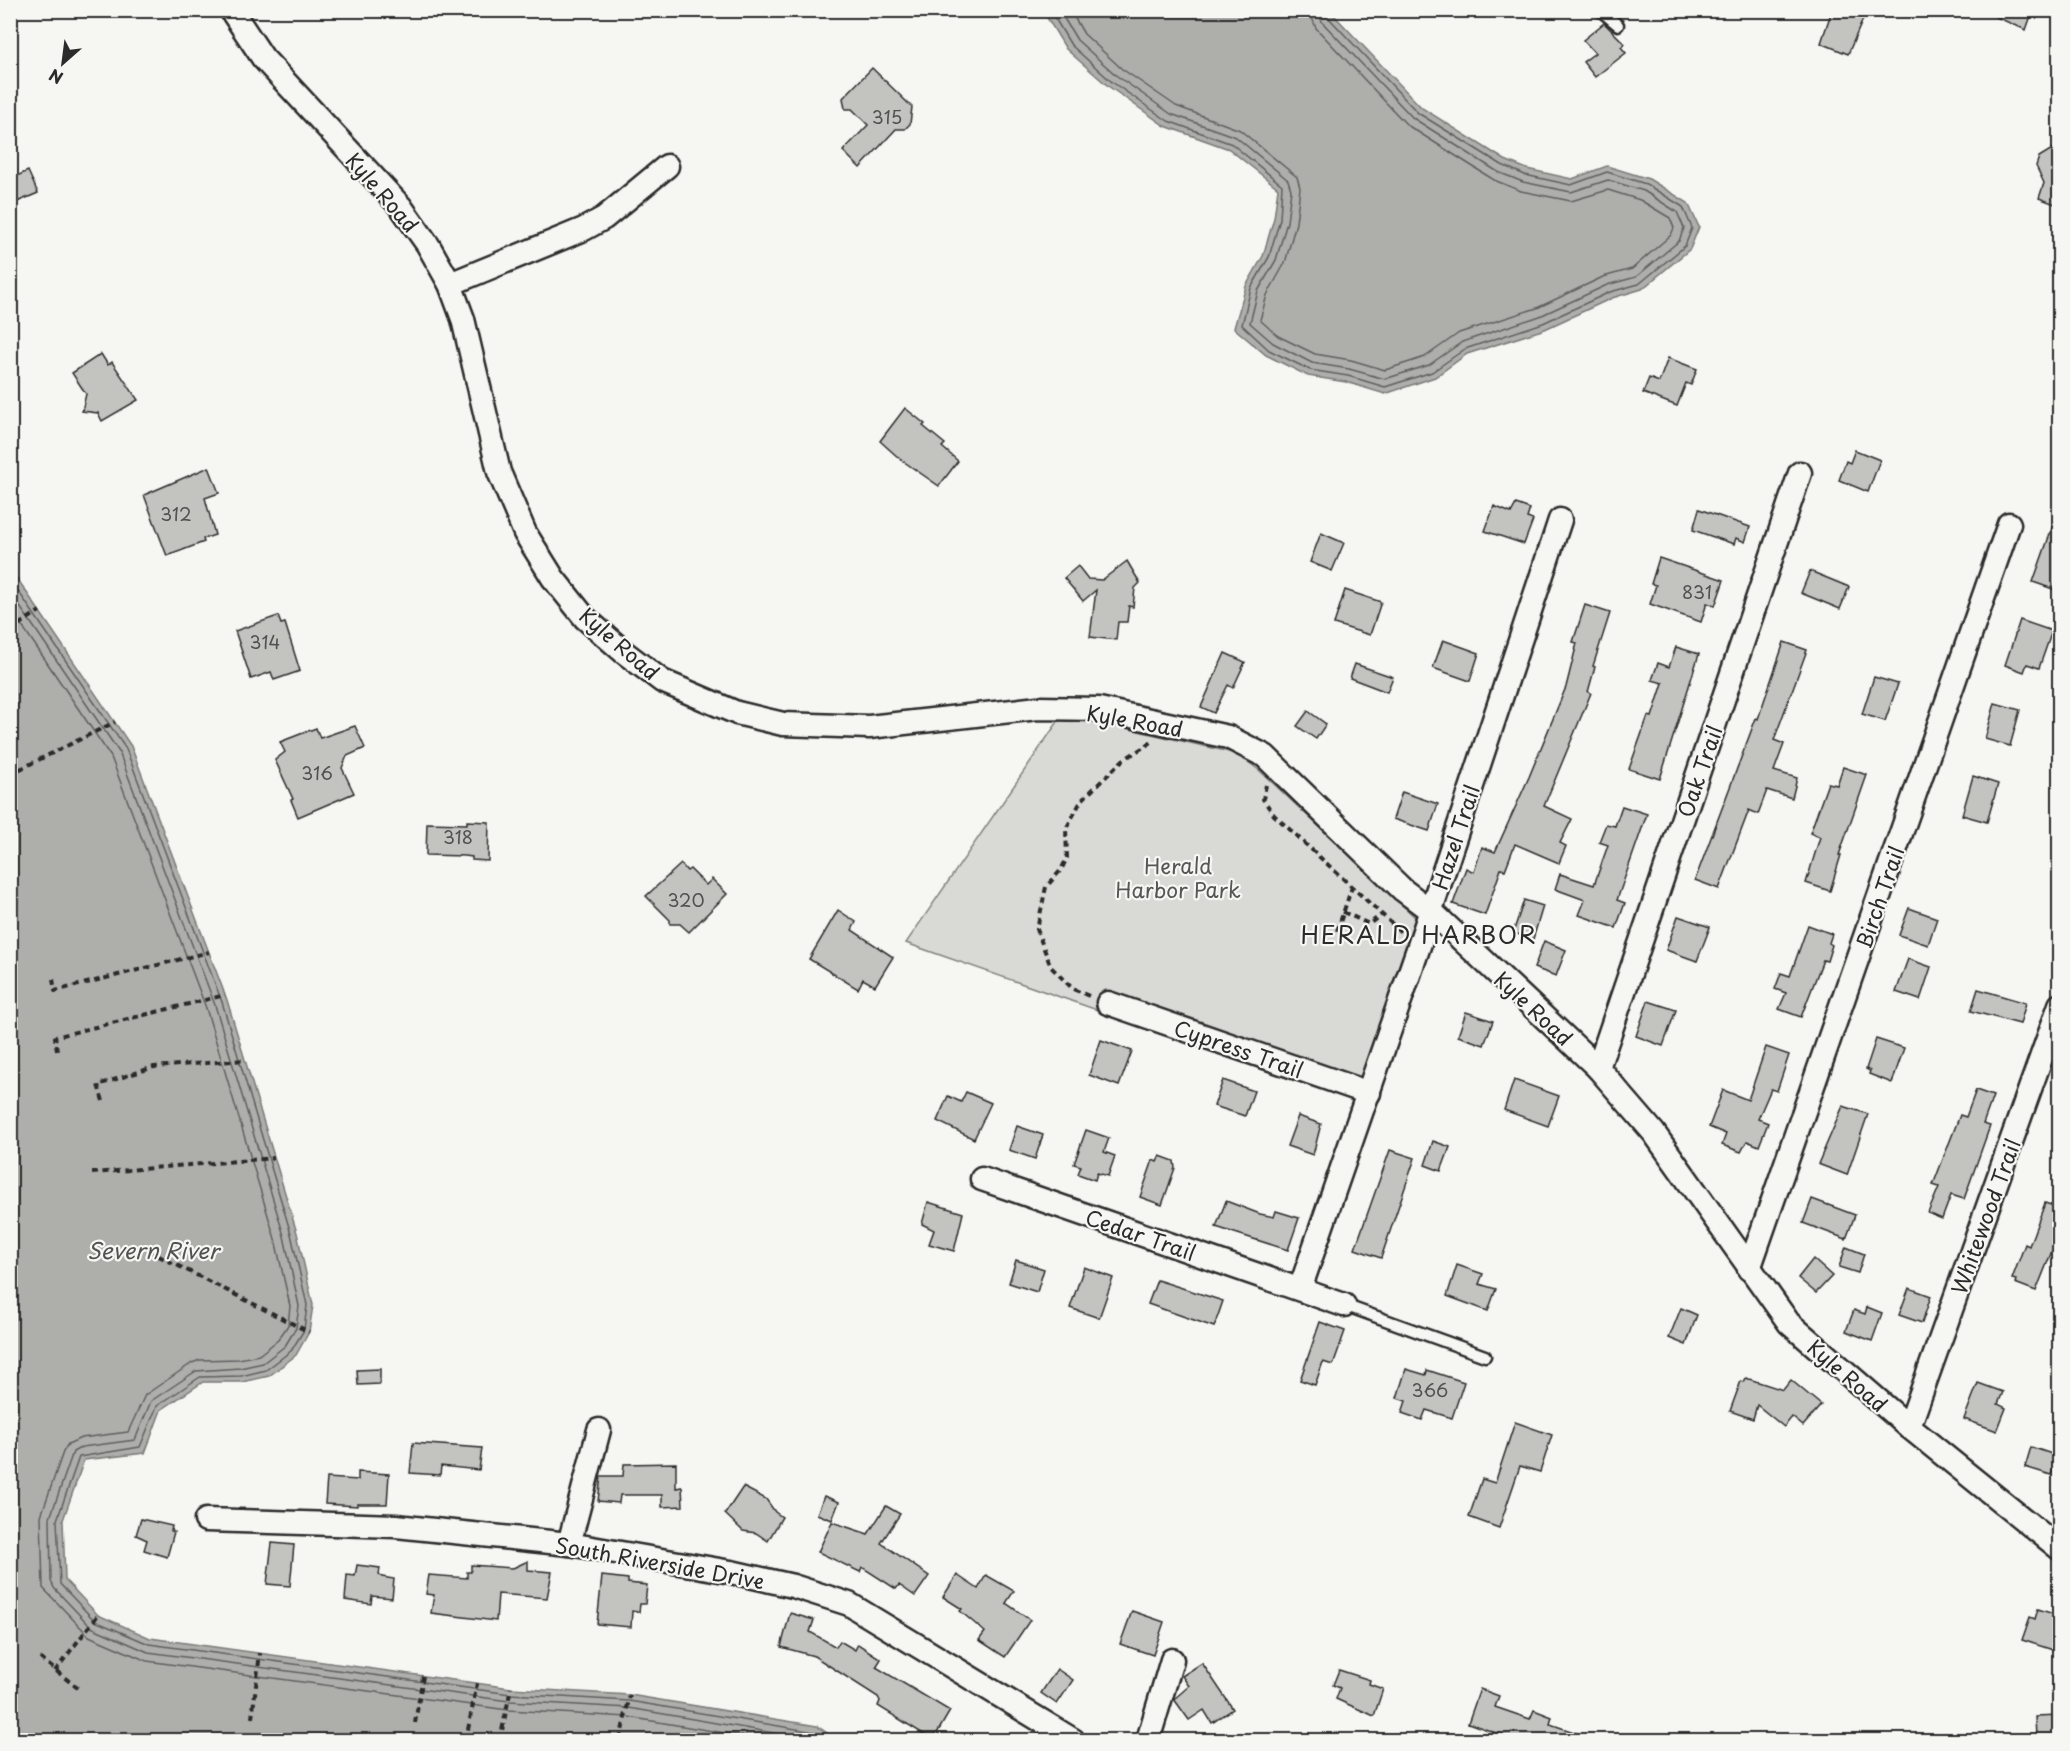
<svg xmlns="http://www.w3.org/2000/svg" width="2070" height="1751" font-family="'Playpen Sans',sans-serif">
	<rect width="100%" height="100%" fill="#f6f6f2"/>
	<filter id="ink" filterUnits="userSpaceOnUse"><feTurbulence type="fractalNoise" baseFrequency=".0167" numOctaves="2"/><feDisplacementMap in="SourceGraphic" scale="12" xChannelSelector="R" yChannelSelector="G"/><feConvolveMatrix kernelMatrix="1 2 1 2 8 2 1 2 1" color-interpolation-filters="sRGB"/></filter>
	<g filter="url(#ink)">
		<!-- green -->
		<path fill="#d9d9d5" stroke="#828280" stroke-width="1.5" d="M1082 718 1238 754 1260 771 1417 919 1363 1082 1106 994 1100 1011 906 943 1059 720Z"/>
		<!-- water -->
		<g fill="#aeaeab" stroke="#7a7a78" stroke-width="1.5">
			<path d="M1043 11H1330L1422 108 1505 160 1527 169 1572 179 1607 166 1649 179 1688 203 1699 227 1690 249 1642 289 1612 298 1545 329 1467 354 1435 377 1385 394 1346 382 1308 376 1266 355 1234 328 1246 286 1263 256 1274 218 1278 188 1229 149 1165 126 1108 86 1066 49Z"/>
			<path d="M10 568 131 746 227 1000 297 1233 313 1305 309 1332 296 1355 269 1376 242 1382H203L161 1410 145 1453 84 1460 63 1520 65 1580 98 1615 150 1638 511 1688 630 1695 817 1726 837 1740H11Z"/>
		</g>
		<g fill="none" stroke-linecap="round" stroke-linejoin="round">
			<!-- shore -->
			<g stroke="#5f5f5e" stroke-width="1.5">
				<path d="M1050 10 1071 45 1112 82 1168 121 1232 144 1282 185 1280 219 1269 257 1251 288 1242 325 1269 350 1310 370 1348 376 1385 387 1432 372 1465 349 1543 323 1610 292 1639 284 1685 246 1692 228 1683 207 1646 184 1607 172 1571 185 1525 175 1502 165 1418 113 1328 17 1326 10"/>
				<path d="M1059 10 1077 40 1117 76 1171 114 1236 137 1288 180 1291 190 1287 222 1276 260 1258 291 1250 323 1273 343 1312 363 1349 369 1385 379 1429 365 1462 342 1540 316 1607 285 1636 277 1679 241 1684 228 1677 212 1644 191 1608 180 1571 192 1523 182 1498 172 1413 118 1322 22 1318 10"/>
				<path d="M1070 10 1084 34 1122 69 1176 106 1240 130 1297 177 1300 188 1296 223 1285 263 1267 295 1260 320 1278 336 1315 354 1351 360 1385 370 1425 357 1459 333 1537 308 1603 277 1632 269 1671 235 1674 228 1670 218 1640 200 1608 190 1571 201 1521 191 1494 180 1407 125 1316 28 1309 10"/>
				<path d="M10 579 126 749 222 1002 291 1234 307 1305 304 1330 291 1351 266 1370 241 1376 200 1377 157 1406 140 1447 79 1457 57 1520 60 1584 95 1621 149 1644 510 1694 629 1701 814 1732 827 1740"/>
				<path d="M10 592 119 752 215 1005 284 1236 299 1306 296 1328 285 1346 263 1363 240 1368 196 1371 151 1401 135 1440 82 1447 73 1452 50 1518 51 1581 54 1588 91 1627 148 1652 509 1701 629 1708 814 1740"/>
				<path d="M10 608 111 757 206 1008 275 1239 290 1306 288 1325 278 1340 259 1355 239 1359 200 1360 192 1363 145 1395 128 1432 81 1438 68 1444 63 1452 41 1516 43 1588 89 1636 147 1661 508 1710 628 1717 767 1740"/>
			</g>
		</g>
		<!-- building -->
		<g fill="#c3c3c0" stroke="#2b2b2b" stroke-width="1.5">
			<path d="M1832 10H1867L1848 54 1821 43Z"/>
			<path d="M1980 10H2033L2026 30Z"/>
			<path d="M1604 23 1625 44 1621 47 1626 53 1595 77 1583 62 1595 53 1583 40Z"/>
			<path d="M872 68 912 107 910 124 905 129H896L860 168 843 151 868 125 852 109H845L843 98Z"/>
			<path d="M2057 146H2060V213L2055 204 2039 198 2044 183 2036 166 2039 157Z"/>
			<path d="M28 171 38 193 10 205V179Z"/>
			<path d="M101 354 108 365 112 362 138 400 102 421 98 413 82 411 86 394 72 373Z"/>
			<path d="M1668 358 1697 369 1691 385 1686 383 1677 406 1643 393 1649 378 1659 382Z"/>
			<path d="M905 408 925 424 923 426 945 444 942 447 958 461 939 486 900 459 880 441Z"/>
			<path d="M1855 450 1880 460 1868 492 1839 480 1846 461 1850 463Z"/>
			<path d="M209 467 219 493 205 498 215 535 203 539 204 542 167 556 144 495Z"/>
			<path d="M1516 504 1530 509 1527 518 1533 520 1524 544 1485 531 1494 506 1511 513Z"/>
			<path d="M1699 509 1750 527 1745 542 1736 538 1734 544 1693 530Z"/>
			<path d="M2057 514 2060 515V583L2056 582 2053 589 2033 582Z"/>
			<path d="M1321 533 1344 543 1332 571 1310 562Z"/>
			<path d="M1659 558 1724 580 1715 606 1707 603 1701 622 1650 604 1656 585 1651 584Z"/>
			<path d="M1127 561 1140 583 1135 588 1133 607 1129 606 1127 622H1118L1116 640 1090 637 1096 590 1083 601 1064 578 1078 566 1088 579 1102 580Z"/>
			<path d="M1810 571 1849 587 1840 609 1801 593Z"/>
			<path d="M1345 590 1381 602 1370 635 1334 624Z"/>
			<path d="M1585 605 1610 613 1593 666 1595 667 1588 692 1591 693 1544 806 1572 819 1560 843 1566 846 1559 863 1515 844 1505 870 1501 869 1485 915 1453 904 1466 868 1474 872 1482 847 1495 852 1529 777 1566 687 1577 643 1573 642Z"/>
			<path d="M278 616 281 624 285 623 300 671 274 680 271 672 251 679 235 631Z"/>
			<path d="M2020 620 2052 631 2039 668 2027 664 2024 672 2005 665Z"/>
			<path d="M1443 640 1479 653 1470 681 1433 668Z"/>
			<path d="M1784 642 1807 650 1774 740 1784 744 1774 771 1797 778 1792 798 1767 790 1758 814 1749 810 1719 889 1695 880 1756 718 1758 719Z"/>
			<path d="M1676 647 1699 654 1660 779 1629 769 1648 716 1652 717 1663 683 1652 680 1658 663 1669 667Z"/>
			<path d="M1225 653 1245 662 1233 688 1228 685 1214 713 1201 707Z"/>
			<path d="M1355 664 1393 677 1387 692 1350 678Z"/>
			<path d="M1874 677 1898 684 1885 721 1862 714Z"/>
			<path d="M1995 703 2020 710 2010 746 1985 739Z"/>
			<path d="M1308 711 1326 724 1316 739 1297 726Z"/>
			<path d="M355 726 365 748 347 756 342 768 354 793 298 817 291 800 293 799 275 760 285 752 280 742 316 728 320 738Z"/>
			<path d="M1843 767 1867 775 1839 855H1841L1830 891 1806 883 1820 837 1810 833 1828 783 1837 785Z"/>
			<path d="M1973 776 1998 784 1987 822 1962 815Z"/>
			<path d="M1402 792 1438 804 1429 831 1393 819Z"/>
			<path d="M1622 806 1647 814 1617 900 1625 903 1616 928 1579 915 1585 900 1555 889 1560 874 1594 885 1608 845 1599 842 1606 824 1615 826Z"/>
			<path d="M467 821 489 822 488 861 472 860V857L465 856 426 855 427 823 467 824Z"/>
			<path d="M681 864 687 871 690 869 706 885 712 879 727 894 689 932 680 924H670V920L646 896Z"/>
			<path d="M1524 900 1543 906 1533 939 1513 933Z"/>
			<path d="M1909 908 1937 918 1928 945 1899 935Z"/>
			<path d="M838 910 856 922 852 930 893 957 875 986 863 979 858 989 809 959Z"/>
			<path d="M1678 916 1710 927 1697 961 1666 950Z"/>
			<path d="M1808 925 1832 934 1829 943 1832 945 1827 961 1823 960 1801 1017 1779 1009 1786 993 1775 989 1781 973 1790 976Z"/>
			<path d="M1544 941 1566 950 1556 976 1534 968Z"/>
			<path d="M1908 959 1931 967 1920 1000 1896 992Z"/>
			<path d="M1978 989 2026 1003 2020 1024 1971 1011Z"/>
			<path d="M1648 1001 1676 1010 1663 1046 1636 1036Z"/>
			<path d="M1466 1012 1493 1021 1484 1045 1458 1036Z"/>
			<path d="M1876 1039 1904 1048 1892 1083 1869 1074 1870 1071 1866 1069Z"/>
			<path d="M1101 1040 1132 1051 1119 1086 1089 1075Z"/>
			<path d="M1766 1047 1789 1055 1777 1091 1771 1089 1758 1119 1768 1123 1759 1146 1747 1141 1741 1152 1722 1145 1726 1134 1709 1127 1723 1090 1748 1100Z"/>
			<path d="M1223 1080 1254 1091 1245 1116 1214 1106Z"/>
			<path d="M1514 1080 1559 1096 1548 1126 1504 1110Z"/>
			<path d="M1976 1090 1993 1096 1983 1124 1990 1126 1964 1199 1951 1195 1942 1219 1928 1213 1939 1187 1933 1185 1960 1115 1966 1117Z"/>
			<path d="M966 1092 991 1103 974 1139 937 1121 948 1096 961 1102Z"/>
			<path d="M1843 1106 1868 1114 1847 1175 1818 1164Z"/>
			<path d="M1298 1116 1321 1124 1313 1155 1287 1146Z"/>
			<path d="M1017 1126 1043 1135 1035 1159 1009 1150Z"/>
			<path d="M1086 1130 1109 1138 1104 1152 1115 1156 1108 1176 1097 1173 1095 1180 1078 1174 1081 1166 1074 1164Z"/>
			<path d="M1433 1141 1450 1147 1441 1171 1425 1165Z"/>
			<path d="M1390 1150 1415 1158 1381 1258 1355 1249Z"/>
			<path d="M1160 1156 1174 1161 1175 1168 1162 1205 1140 1197 1153 1160 1157 1162Z"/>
			<path d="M1812 1199 1855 1215 1846 1239 1803 1223Z"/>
			<path d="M1226 1201 1260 1214 1274 1217 1276 1211 1299 1218 1288 1250 1216 1227Z"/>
			<path d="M928 1202 963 1213 954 1251 929 1244 934 1230 922 1224Z"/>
			<path d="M2045 1203 2060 1208V1231L2036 1291 2015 1283 2016 1280 2012 1279 2025 1244 2029 1246Z"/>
			<path d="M1846 1247 1864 1254 1858 1273 1839 1267Z"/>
			<path d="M1813 1259 1832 1276 1816 1293 1798 1278Z"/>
			<path d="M1016 1260 1044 1269 1037 1292 1009 1283Z"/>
			<path d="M1457 1265 1483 1274 1479 1284 1496 1289 1488 1311 1447 1296Z"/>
			<path d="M1084 1267 1113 1278 1099 1318 1070 1308Z"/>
			<path d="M1157 1280 1223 1301 1214 1327 1148 1304Z"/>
			<path d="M1909 1288 1931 1296 1922 1323 1899 1315Z"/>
			<path d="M1867 1307 1882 1313 1872 1341 1846 1331 1854 1310 1865 1314Z"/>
			<path d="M1681 1308 1697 1315 1686 1345 1669 1338Z"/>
			<path d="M1320 1322 1345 1331 1333 1365 1323 1362 1315 1385 1300 1380Z"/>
			<path d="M380 1369V1384L358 1385 357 1370Z"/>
			<path d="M1406 1369 1426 1375 1427 1370 1464 1382 1452 1418 1426 1410 1422 1420 1402 1413 1406 1401 1397 1398Z"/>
			<path d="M1746 1378 1783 1390 1791 1380 1821 1405 1803 1426 1792 1417 1784 1427 1757 1405 1753 1419 1730 1411 1741 1381 1744 1382Z"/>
			<path d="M1978 1383 2003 1392 1998 1404 2006 1408 1997 1431 1964 1419Z"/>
			<path d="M1515 1422 1552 1435 1540 1472 1520 1466 1499 1528 1469 1517 1482 1479 1495 1483Z"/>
			<path d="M413 1443 482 1448 479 1470 441 1466 440 1475 410 1473Z"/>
			<path d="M2031 1447 2058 1456 2051 1475 2025 1467Z"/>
			<path d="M676 1463V1488L682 1487 683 1506 662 1507V1495H620L619 1503 598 1501 601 1476H623L624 1464Z"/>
			<path d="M358 1472 389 1474 387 1504H357V1506L325 1504 327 1478 358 1480Z"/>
			<path d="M743 1487 766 1499 775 1512 782 1517 768 1541 756 1533 743 1531 725 1514Z"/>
			<path d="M824 1496 839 1502 832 1520 817 1514Z"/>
			<path d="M886 1506 900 1514 881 1543 929 1576 915 1596 899 1585 896 1589 862 1567 860 1572 818 1552 832 1522 868 1534Z"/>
			<path d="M141 1519 172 1526 171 1531 174 1532 167 1557 144 1550 147 1540 136 1535Z"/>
			<path d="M272 1543 294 1545 290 1586 267 1584Z"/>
			<path d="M528 1561V1570L552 1572 547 1598 498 1594 496 1621 431 1613 434 1595 426 1594 429 1575 467 1578V1572H471V1565L513 1568Z"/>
			<path d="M357 1565 380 1568 379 1575 382 1577 394 1579 392 1598 372 1596 371 1604 345 1600 347 1575 355 1576Z"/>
			<path d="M957 1575 978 1589 986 1575 1014 1591 1006 1603 1030 1620 1005 1657 979 1640 985 1632 960 1611 962 1609 943 1597Z"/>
			<path d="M602 1576 628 1579V1583L647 1585 645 1604H640L639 1612 632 1611 631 1627 597 1624Z"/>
			<path d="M2038 1609 2060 1616V1630L2053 1650 2022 1640 2030 1617 2035 1619Z"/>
			<path d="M1132 1611 1164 1622 1153 1655 1120 1644Z"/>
			<path d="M790 1613 814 1620 810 1632 836 1647 840 1641 855 1650 858 1644 881 1659 876 1667 950 1711 933 1740 878 1706 880 1701 878 1697 814 1656 781 1647Z"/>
			<path d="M1202 1663 1233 1709 1212 1723 1204 1710 1189 1720 1174 1699 1189 1686 1182 1676Z"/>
			<path d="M1057 1669 1073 1680 1057 1704 1041 1693Z"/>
			<path d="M1339 1670 1370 1680 1369 1684 1383 1689 1374 1716 1336 1699 1340 1688 1333 1685Z"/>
			<path d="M1480 1689 1499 1696 1495 1707 1530 1719 1534 1710 1552 1717 1550 1724 1589 1737V1740H1516L1468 1723Z"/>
			<path d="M2060 1716V1737L2036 1738 2035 1717Z"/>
		</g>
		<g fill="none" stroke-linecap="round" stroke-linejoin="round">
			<defs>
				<g id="service">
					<path d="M1600 10 1618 25"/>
					<path d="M1344 1305 1485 1356"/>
				</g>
				<g id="minor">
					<path d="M231 10 263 58 401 207 428 245 450 284 463 319 499 472 525 533 553 578 585 618 625 653 662 681 737 713 783 724 869 727 1038 708 1099 709 1228 737 1265 756 1403 890 1431 911 1598 1068 1654 1133 1789 1323 1909 1427 2060 1549"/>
					<path d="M450 284 584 229 604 218 667 166"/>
					<path d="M1108 1003 1369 1093"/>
					<path d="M1598 1068 1800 473"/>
					<path d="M982 1179 1344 1305"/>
					<path d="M1749 1269 2009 524"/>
					<path d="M1300 1289 1419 946 1560 520"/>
					<path d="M1909 1427 2060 1005"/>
					<path d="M206 1520 396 1526 569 1544 731 1572 793 1586 849 1604 1073 1740"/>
					<path d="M569 1544 599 1430"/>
					<path d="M1148 1740 1172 1660"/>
				</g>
			</defs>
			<!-- service casing -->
			<use href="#service" stroke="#2b2b2b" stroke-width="15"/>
			<!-- minor casing -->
			<use href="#minor" stroke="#2b2b2b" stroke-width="27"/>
			<!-- path -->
			<g stroke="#2b2b2b" stroke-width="4" stroke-dasharray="6 4.5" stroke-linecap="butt">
				<path d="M10 630 40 611"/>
				<path d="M10 774 115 722"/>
				<path d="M10 781 14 787"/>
				<path d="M1266 785 1263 799 1274 815 1402 933"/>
				<path d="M1343 912 1369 924 1381 915"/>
				<path d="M1337 931 1352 887"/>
				<path d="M53 979 55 991 209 952"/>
				<path d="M1089 996 1073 989 1051 967 1041 941 1037 929 1046 887 1061 870 1067 858 1066 829 1081 801 1123 760 1152 742"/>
				<path d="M57 1051 55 1037 225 995"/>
				<path d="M103 1101 98 1085 154 1067 245 1060"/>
				<path d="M92 1173 274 1158"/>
				<path d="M149 1251 309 1332"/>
				<path d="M40 1658 79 1689"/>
				<path d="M55 1671 98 1615"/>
				<path d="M252 1718 260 1653"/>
				<path d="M415 1723 423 1676"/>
				<path d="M466 1740 477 1683"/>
				<path d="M500 1740 511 1688"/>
				<path d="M620 1740 630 1695"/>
			</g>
			<!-- service -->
			<use href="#service" stroke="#f6f6f2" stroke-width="10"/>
			<!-- minor -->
			<use href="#minor" stroke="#f6f6f2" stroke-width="22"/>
		</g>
	</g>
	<g text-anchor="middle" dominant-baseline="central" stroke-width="4.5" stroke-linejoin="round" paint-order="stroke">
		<!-- number labels -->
		<g font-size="18" fill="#515150">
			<text x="887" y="116">315</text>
			<text x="176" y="513">312</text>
			<text x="1697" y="591">831</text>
			<text x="265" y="641">314</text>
			<text x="317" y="772">316</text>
			<text x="458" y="836">318</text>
			<text x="686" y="899">320</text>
			<text x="1430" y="1389">366</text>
		</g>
		<!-- street labels -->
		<g font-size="21" fill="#2b2b2b" stroke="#f6f6f2">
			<text transform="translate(383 192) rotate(49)">Kyle Road</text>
			<text transform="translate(620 643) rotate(41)">Kyle Road</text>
			<text transform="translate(1135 720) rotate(10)">Kyle Road</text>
			<text transform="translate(1699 771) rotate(-71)">Oak Trail</text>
			<text transform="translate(1455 837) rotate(-72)">Hazel Trail</text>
			<text transform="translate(1879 897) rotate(-71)">Birch Trail</text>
			<text transform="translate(1534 1008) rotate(43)">Kyle Road</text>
			<text transform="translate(1239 1048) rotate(19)">Cypress Trail</text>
			<text transform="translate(1985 1216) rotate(-70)">Whitewood Trail</text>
			<text transform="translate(1141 1234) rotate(19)">Cedar Trail</text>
			<text transform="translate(1848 1375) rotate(41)">Kyle Road</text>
			<text transform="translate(660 1562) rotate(10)">South Riverside Drive</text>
		</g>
		<!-- park labels -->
		<g font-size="21" fill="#565656" stroke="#f6f6f2">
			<text x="1178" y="865">Herald<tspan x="1178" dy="24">Harbor Park</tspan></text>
		</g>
		<!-- water labels -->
		<g font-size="22" font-style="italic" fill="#525251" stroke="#f6f6f2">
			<text x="153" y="1249">Severn River</text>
		</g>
		<!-- quarter labels -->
		<g font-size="24" letter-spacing="1.5" fill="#2b2b2b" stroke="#f6f6f2">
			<text x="1419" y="934">HERALD HARBOR</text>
		</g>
	</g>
	<!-- margin -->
	<rect width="2070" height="1751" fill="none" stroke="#f6f6f2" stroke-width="36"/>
	<rect x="18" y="18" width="2034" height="1715" fill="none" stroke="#2b2b2b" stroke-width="2" filter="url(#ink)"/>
	<!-- north arrow -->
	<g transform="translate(63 63) rotate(208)" stroke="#f6f6f2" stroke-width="4.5" paint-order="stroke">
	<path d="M0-4.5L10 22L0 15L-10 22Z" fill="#2b2b2b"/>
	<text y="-9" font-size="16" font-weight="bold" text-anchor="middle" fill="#2b2b2b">N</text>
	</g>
</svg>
